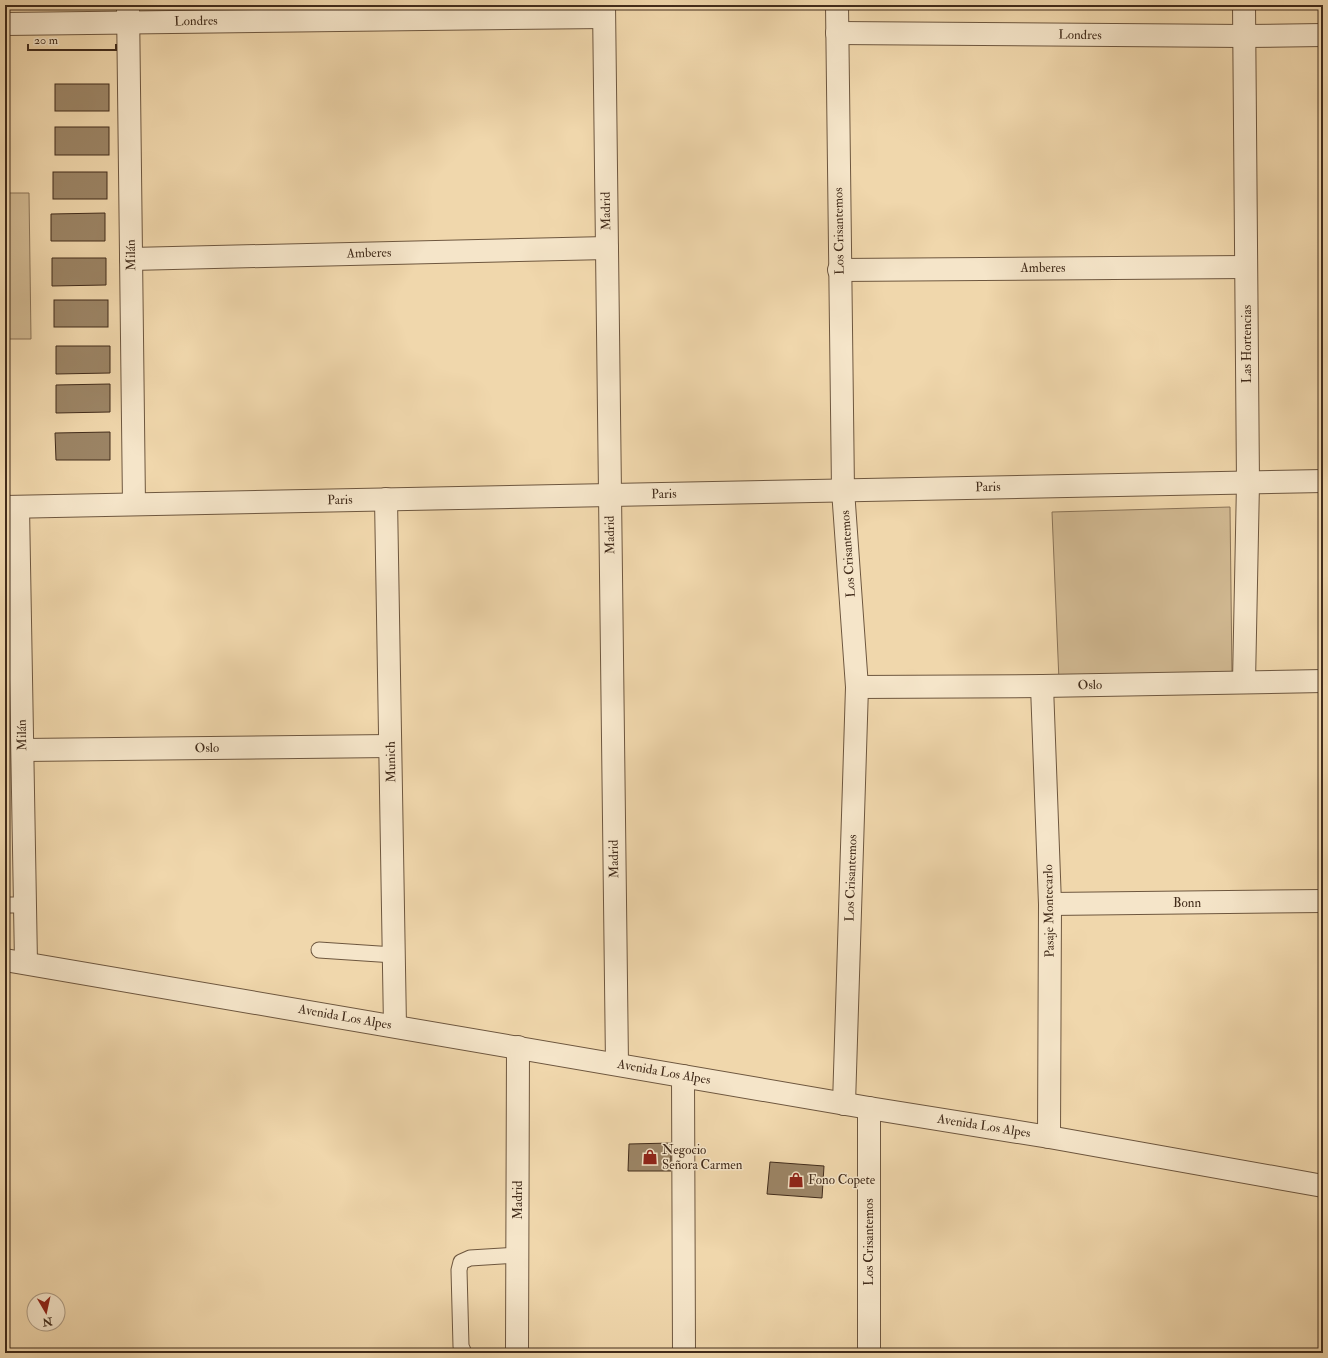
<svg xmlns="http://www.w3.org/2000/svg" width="1328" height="1358" font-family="'IM FELL Double Pica',serif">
	<rect width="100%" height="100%" fill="#f0d7ac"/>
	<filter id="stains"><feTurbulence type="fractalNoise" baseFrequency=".005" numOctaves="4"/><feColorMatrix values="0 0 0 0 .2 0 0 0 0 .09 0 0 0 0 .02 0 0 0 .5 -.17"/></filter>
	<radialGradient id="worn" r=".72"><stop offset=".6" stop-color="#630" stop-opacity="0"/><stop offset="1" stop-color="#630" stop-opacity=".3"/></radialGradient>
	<!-- green -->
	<g fill="#d2ba93" stroke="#8a7357">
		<path d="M5 193H29L31 339H5Z"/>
		<path d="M1230 507 1232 677 1059 681 1052 512Z"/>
		<path d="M5 558 11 564 13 636 5 643Z"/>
	</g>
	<!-- building -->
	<g fill="#9c8566" stroke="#422c1b">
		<rect x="55" y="84" width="54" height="27"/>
		<rect x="55" y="127" width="54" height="28"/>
		<rect x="53" y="172" width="54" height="27"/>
		<path d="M105 213V241H51V214Z"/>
		<path d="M52 258H106V285L52 286Z"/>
		<rect x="54" y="300" width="54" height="27"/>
		<path d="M56 346H110V373L56 374Z"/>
		<path d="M110 384V412L56 413V385Z"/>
		<rect x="5" y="421" width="3" height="28"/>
		<path d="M110 432V460H56L55 433Z"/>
		<path d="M671 1143V1171H628L629 1144Z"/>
		<path d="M770 1162 824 1166 822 1198 767 1194Z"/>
	</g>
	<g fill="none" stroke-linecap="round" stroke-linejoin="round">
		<defs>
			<g id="service">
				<path d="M5 905H26"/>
				<path d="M319 950 394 955"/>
				<path d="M464 1353 461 1346 459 1270 461 1262 470 1258 517 1255"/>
			</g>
			<g id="minor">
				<path d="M128 5 134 504"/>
				<path d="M604 5 617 1064"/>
				<path d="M837 5 843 490 857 687 844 1104"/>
				<path d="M1244 5 1248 483 1244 682"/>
				<path d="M5 24 604 17"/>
				<path d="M837 33 1244 36 1323 35"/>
				<path d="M131 259 607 248"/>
				<path d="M839 270 1246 267"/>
				<path d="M386 499 395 1026"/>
				<path d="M5 507 1323 481"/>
				<path d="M18 507 26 963"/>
				<path d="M1042 686 1050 904 1049 1137"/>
				<path d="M857 687 1042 686 1323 681"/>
				<path d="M23 750 390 746"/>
				<path d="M1050 904 1323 901"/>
				<path d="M683 1076 684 1353"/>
				<path d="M517 1353 518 1047"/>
				<path d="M869 1353V1108"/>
			</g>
			<path id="tertiary" d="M5 960 869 1108 1049 1137 1323 1186"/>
		</defs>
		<!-- service casing -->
		<use href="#service" stroke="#6e573f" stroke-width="17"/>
		<!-- minor casing -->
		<use href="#minor" stroke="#6e573f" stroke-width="24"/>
		<!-- tertiary casing -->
		<use href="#tertiary" stroke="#6e573f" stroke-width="24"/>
		<!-- service -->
		<use href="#service" stroke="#f5e5c9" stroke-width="15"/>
		<!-- minor -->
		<use href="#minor" stroke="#f5e5c9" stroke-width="22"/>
		<!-- tertiary -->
		<use href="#tertiary" stroke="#f5e5c9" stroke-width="22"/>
	</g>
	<!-- icons -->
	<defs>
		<symbol id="shop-bare" viewBox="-9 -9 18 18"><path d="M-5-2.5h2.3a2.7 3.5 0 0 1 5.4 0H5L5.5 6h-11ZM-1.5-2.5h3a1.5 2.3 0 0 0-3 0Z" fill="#8f2418" stroke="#f5e5c9" stroke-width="2.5" paint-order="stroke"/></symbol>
	</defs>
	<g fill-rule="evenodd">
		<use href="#shop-bare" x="639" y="1146" width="22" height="22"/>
		<use href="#shop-bare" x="785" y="1169" width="22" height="22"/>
	</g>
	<g text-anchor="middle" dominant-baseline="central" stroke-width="3" stroke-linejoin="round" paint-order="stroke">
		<!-- street labels -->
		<g font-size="13" fill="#422c1b" stroke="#f5e5c9">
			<text transform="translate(196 21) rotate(-1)">Londres</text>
			<text transform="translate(1080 35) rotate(1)">Londres</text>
			<text transform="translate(606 211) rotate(-91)">Madrid</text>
			<text transform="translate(839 231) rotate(-91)">Los Crisantemos</text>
			<text transform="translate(369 253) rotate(-1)">Amberes</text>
			<text transform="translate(131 255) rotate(-91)">Milán</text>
			<text x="1043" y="268">Amberes</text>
			<text transform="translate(1247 344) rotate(-90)">Las Hortencias</text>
			<text transform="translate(988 487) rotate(-1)">Paris</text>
			<text transform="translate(664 494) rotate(-1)">Paris</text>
			<text transform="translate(340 500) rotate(-1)">Paris</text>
			<text transform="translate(610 535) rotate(-91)">Madrid</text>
			<text transform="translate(848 554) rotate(-94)">Los Crisantemos</text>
			<text transform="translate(1090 685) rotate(-1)">Oslo</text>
			<text transform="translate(22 735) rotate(-91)">Milán</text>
			<text transform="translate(207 748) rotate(-1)">Oslo</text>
			<text transform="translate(391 762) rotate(-91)">Munich</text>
			<text transform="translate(614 859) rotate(-91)">Madrid</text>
			<text transform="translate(851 878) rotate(-88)">Los Crisantemos</text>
			<text x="1187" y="903">Bonn</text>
			<text transform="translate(1049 911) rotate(-91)">Pasaje Montecarlo</text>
			<text transform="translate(345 1017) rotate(10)">Avenida Los Alpes</text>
			<text transform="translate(664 1072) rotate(10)">Avenida Los Alpes</text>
			<text transform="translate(984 1126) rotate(9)">Avenida Los Alpes</text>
			<text transform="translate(518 1200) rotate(-90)">Madrid</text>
			<text transform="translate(869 1242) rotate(-90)">Los Crisantemos</text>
		</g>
		<!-- poi labels -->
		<g font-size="13" fill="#422c1b" stroke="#f5e5c9" text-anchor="start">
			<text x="662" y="1150">Negocio<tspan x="662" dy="15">Señora Carmen</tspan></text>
			<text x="808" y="1180">Fono Copete</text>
		</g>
	</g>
	<!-- margin -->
	<rect width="1328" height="1358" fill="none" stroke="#f0d7ac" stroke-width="20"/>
	<rect x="6" y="6" width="1316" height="1346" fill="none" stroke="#422c1b" stroke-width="2"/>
	<rect x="10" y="10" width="1308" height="1338" fill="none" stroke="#422c1b"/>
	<!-- north arrow -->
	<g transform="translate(46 1312) rotate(171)"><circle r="19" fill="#f5e5c9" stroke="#ad9b83"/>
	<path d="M0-3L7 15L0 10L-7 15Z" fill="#8f2418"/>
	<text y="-6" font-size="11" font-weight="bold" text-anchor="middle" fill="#422c1b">N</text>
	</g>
	<!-- scale -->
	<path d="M28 44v6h88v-6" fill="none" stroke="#422c1b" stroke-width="2"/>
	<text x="34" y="44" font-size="12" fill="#422c1b" stroke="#f5e5c9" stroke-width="3" paint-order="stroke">20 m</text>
	<rect width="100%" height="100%" filter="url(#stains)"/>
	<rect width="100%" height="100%" fill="url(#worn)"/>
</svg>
